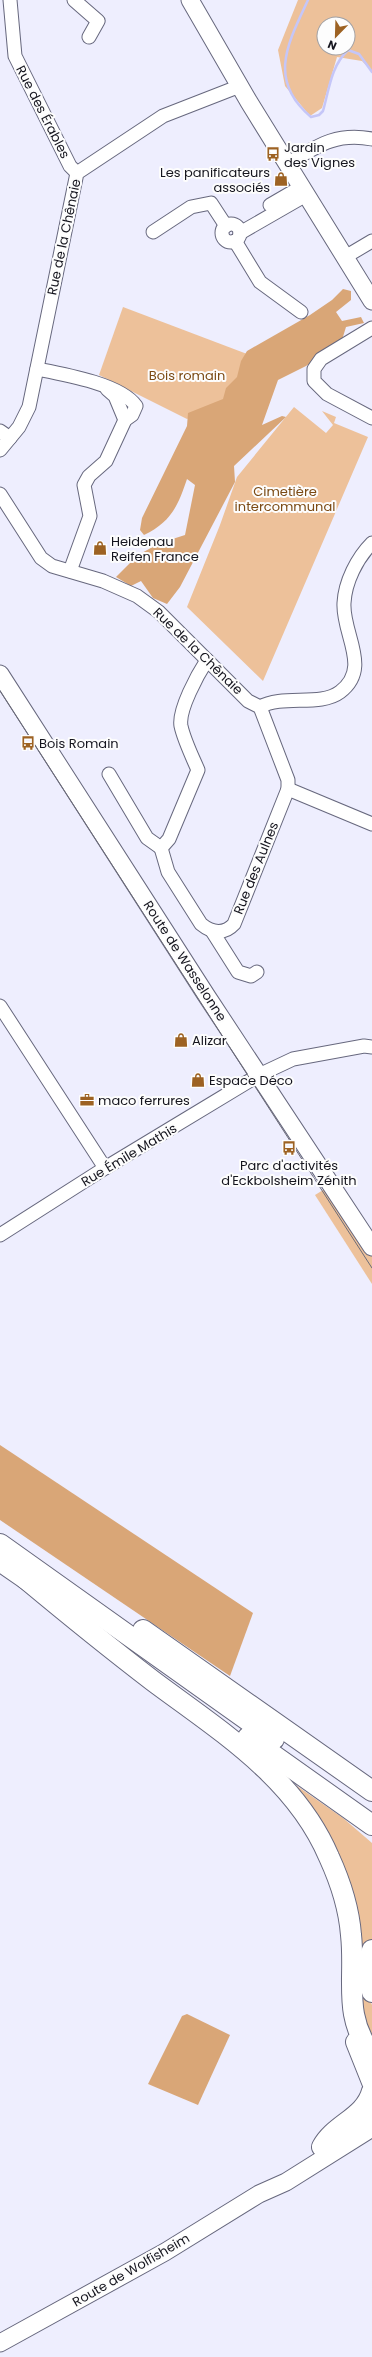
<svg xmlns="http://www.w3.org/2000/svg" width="372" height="2357" font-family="Poppins,sans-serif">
	<rect width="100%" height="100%" fill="#eeeefe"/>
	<!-- green -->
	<g fill="#edc19a" fill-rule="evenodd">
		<path d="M298 0H372V71L362 61 337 57 322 108 310 116 285 86 278 50ZM324 24H348V48H324Z"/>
		<path d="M123 307 255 357 240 396 187 419 99 375Z"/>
		<path d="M294 407 326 433 333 425 322 411 336 417 334 423 368 437 263 681 187 607 220 525 237 477Z"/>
		<path d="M328 1187 372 1256V1284L315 1195Z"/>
		<path d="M287 1779 343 1818 372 1843V1939L368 1949 365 1986 372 2005V2036L367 2039 350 1905Z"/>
	</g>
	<!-- forest -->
	<g fill="#d9a677">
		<path d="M343 289 351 291V300L336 312 342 321 361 317 364 323 346 327 342 340 306 366 278 380 262 425 282 416 286 417 234 466 235 482 180 587 167 604 153 598 141 581 131 586 116 577 138 555 160 543 185 535 195 485 187 479C178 506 171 522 144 535L140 530 142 518 187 426 188 413 223 399 226 388 237 377 241 361 247 351 310 315 332 300Z"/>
		<path d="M0 1445 253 1613 230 1676 0 1520Z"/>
		<path d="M187 2014 230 2035 198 2105 148 2084 182 2016Z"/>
	</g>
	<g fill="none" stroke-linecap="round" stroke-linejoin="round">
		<!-- stream -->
		<path stroke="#c5c6f8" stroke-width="2.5" d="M308 0C288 43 267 80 311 117L319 115 323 111C329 90 331 66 348 50L359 54 372 72"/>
		<defs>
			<g id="minor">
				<path d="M10 0 15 56 70 166 77 173"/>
				<path d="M74 0 98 21 89 37"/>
				<path d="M287 164C317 146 336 132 372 139"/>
				<path d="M270 205 301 187"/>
				<circle cx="231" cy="233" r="9"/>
				<path d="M153 232 191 207 211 203 226 226"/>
				<path d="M240 233 306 195"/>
				<path d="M235 241 260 282 301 312"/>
				<path d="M345 257 372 241"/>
				<path d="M372 328 321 359 314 369V381L327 394 372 418"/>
				<path d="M37 369C63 374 121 384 136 406L132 415 125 420 106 461 89 476 84 485 90 516 70 571"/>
				<path d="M107 389 115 396 125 420"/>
				<path d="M0 431 10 438"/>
				<path d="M0 450 19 427 29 407 77 173 163 116 240 86"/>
				<path d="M0 494 41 558 52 566 103 581 137 596 159 612 248 701 260 707 288 780V789L234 924C224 935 212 933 201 924L168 872 161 848"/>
				<path d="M260 707C283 694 320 707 340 692 372 668 342 634 344 603 345 582 357 558 372 543"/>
				<path d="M109 774 147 838 161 848 169 839 198 770C192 756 184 740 181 726 178 710 198 674 207 660"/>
				<path d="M288 789 372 824"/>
				<path d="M212 931 238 972 251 976 257 972"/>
				<path d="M0 1006 105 1168"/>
				<path d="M0 1235 105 1168 259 1075 293 1059 364 1046 372 1047"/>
			</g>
			<g id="major">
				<path d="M190 0 249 102 372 301"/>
				<path d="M0 674 206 995 372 1247"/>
				<path d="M350 2129 372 2114"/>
				<path d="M0 2343 165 2252 259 2194 286 2182 372 2128"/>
			</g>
			<g id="highway">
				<path d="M0 1544 274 1739"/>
				<path d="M0 1561 36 1586"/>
				<path d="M26 1579C68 1614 110 1648 153 1681 220 1731 295 1777 329 1857 340 1881 349 1908 351 1935 356 1979 342 2016 372 2054"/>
				<path d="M143 1630 372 1791"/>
				<path d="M248 1737 372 1825"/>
				<path d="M372 1950 368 1967 372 1992"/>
				<path d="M356 2042 372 2082"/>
				<path d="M322 2147C334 2124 365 2118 372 2091"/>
			</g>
		</defs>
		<!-- minor casing -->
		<use href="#minor" stroke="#67687e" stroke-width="15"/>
		<!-- major casing -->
		<use href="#major" stroke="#67687e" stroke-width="19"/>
		<!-- highway casing -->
		<use href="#highway" stroke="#67687e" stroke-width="22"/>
		<!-- minor -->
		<use href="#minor" stroke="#fff" stroke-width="13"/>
		<!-- major -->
		<use href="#major" stroke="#fff" stroke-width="17"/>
		<!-- highway -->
		<use href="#highway" stroke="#fff" stroke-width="20"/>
		<!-- tram -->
		<path stroke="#6c6c78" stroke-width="1" d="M0 691 372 1268"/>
	</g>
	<!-- icons -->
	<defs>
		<symbol id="bus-bare" viewBox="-9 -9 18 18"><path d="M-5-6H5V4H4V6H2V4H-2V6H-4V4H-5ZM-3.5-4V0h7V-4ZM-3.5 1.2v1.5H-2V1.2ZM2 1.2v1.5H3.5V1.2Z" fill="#9d6223" stroke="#fdfdfd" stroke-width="2.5" paint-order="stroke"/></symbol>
		<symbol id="shop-bare" viewBox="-9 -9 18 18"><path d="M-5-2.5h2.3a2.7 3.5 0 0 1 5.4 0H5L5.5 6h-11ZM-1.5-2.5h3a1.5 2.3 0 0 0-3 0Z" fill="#9d6223" stroke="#fdfdfd" stroke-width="2.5" paint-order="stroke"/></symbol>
		<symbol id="office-bare" viewBox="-9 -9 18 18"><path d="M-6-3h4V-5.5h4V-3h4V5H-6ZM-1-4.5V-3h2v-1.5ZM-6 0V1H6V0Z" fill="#9d6223" stroke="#fdfdfd" stroke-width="2.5" paint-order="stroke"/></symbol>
	</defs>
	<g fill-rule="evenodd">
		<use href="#bus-bare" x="263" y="144" width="20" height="20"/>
		<use href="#shop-bare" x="271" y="169" width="20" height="20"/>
		<use href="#shop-bare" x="90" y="538" width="20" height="20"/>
		<use href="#bus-bare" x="18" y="733" width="20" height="20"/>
		<use href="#shop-bare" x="171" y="1030" width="20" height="20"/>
		<use href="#shop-bare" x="188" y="1070" width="20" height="20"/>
		<use href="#office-bare" x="77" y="1090" width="20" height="20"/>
		<use href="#bus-bare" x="279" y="1138" width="20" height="20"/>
	</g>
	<g text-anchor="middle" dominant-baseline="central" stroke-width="4" stroke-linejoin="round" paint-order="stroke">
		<!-- street labels -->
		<g font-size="13" fill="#15151e" stroke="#fdfdfd">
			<text transform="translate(43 112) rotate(63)">Rue des Érables</text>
			<text transform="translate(64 237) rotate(-78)">Rue de la Chênaie</text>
			<text transform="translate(198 651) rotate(44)">Rue de la Chênaie</text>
			<text transform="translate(256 868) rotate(-68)">Rue des Aulnes</text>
			<text transform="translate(185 961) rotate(57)">Route de Wasselonne</text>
			<text transform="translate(129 1155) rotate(-31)">Rue Émile Mathis</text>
			<text transform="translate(131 2270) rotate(-30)">Route de Wolfisheim</text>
		</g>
		<!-- poi labels -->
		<g font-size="13" fill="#15151e" stroke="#fdfdfd" text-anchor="start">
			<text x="284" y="147">Jardin<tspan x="284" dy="15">des Vignes</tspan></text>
			<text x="270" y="172" text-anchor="end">Les panificateurs<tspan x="270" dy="15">associés</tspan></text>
			<text x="111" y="541">Heidenau<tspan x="111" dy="15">Reifen France</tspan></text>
			<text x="39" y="743">Bois Romain</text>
			<text x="192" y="1040">Alizar</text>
			<text x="209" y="1080">Espace Déco</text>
			<text x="98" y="1100">maco ferrures</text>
			<text x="289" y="1165" text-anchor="middle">Parc d'activités<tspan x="289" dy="15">d'Eckbolsheim Zénith</tspan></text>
		</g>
		<!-- park labels -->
		<g font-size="13" fill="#7b4a14" stroke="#fdfdfd">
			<text x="187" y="375">Bois romain</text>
			<text x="285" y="491">Cimetière<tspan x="285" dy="15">intercommunal</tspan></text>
		</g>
	</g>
	<!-- north arrow -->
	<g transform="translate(336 36) rotate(203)"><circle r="19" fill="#fdfdfd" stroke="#a0a0a4"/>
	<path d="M0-3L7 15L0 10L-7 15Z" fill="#9d6223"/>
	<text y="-6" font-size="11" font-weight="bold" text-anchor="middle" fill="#15151e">N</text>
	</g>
</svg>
